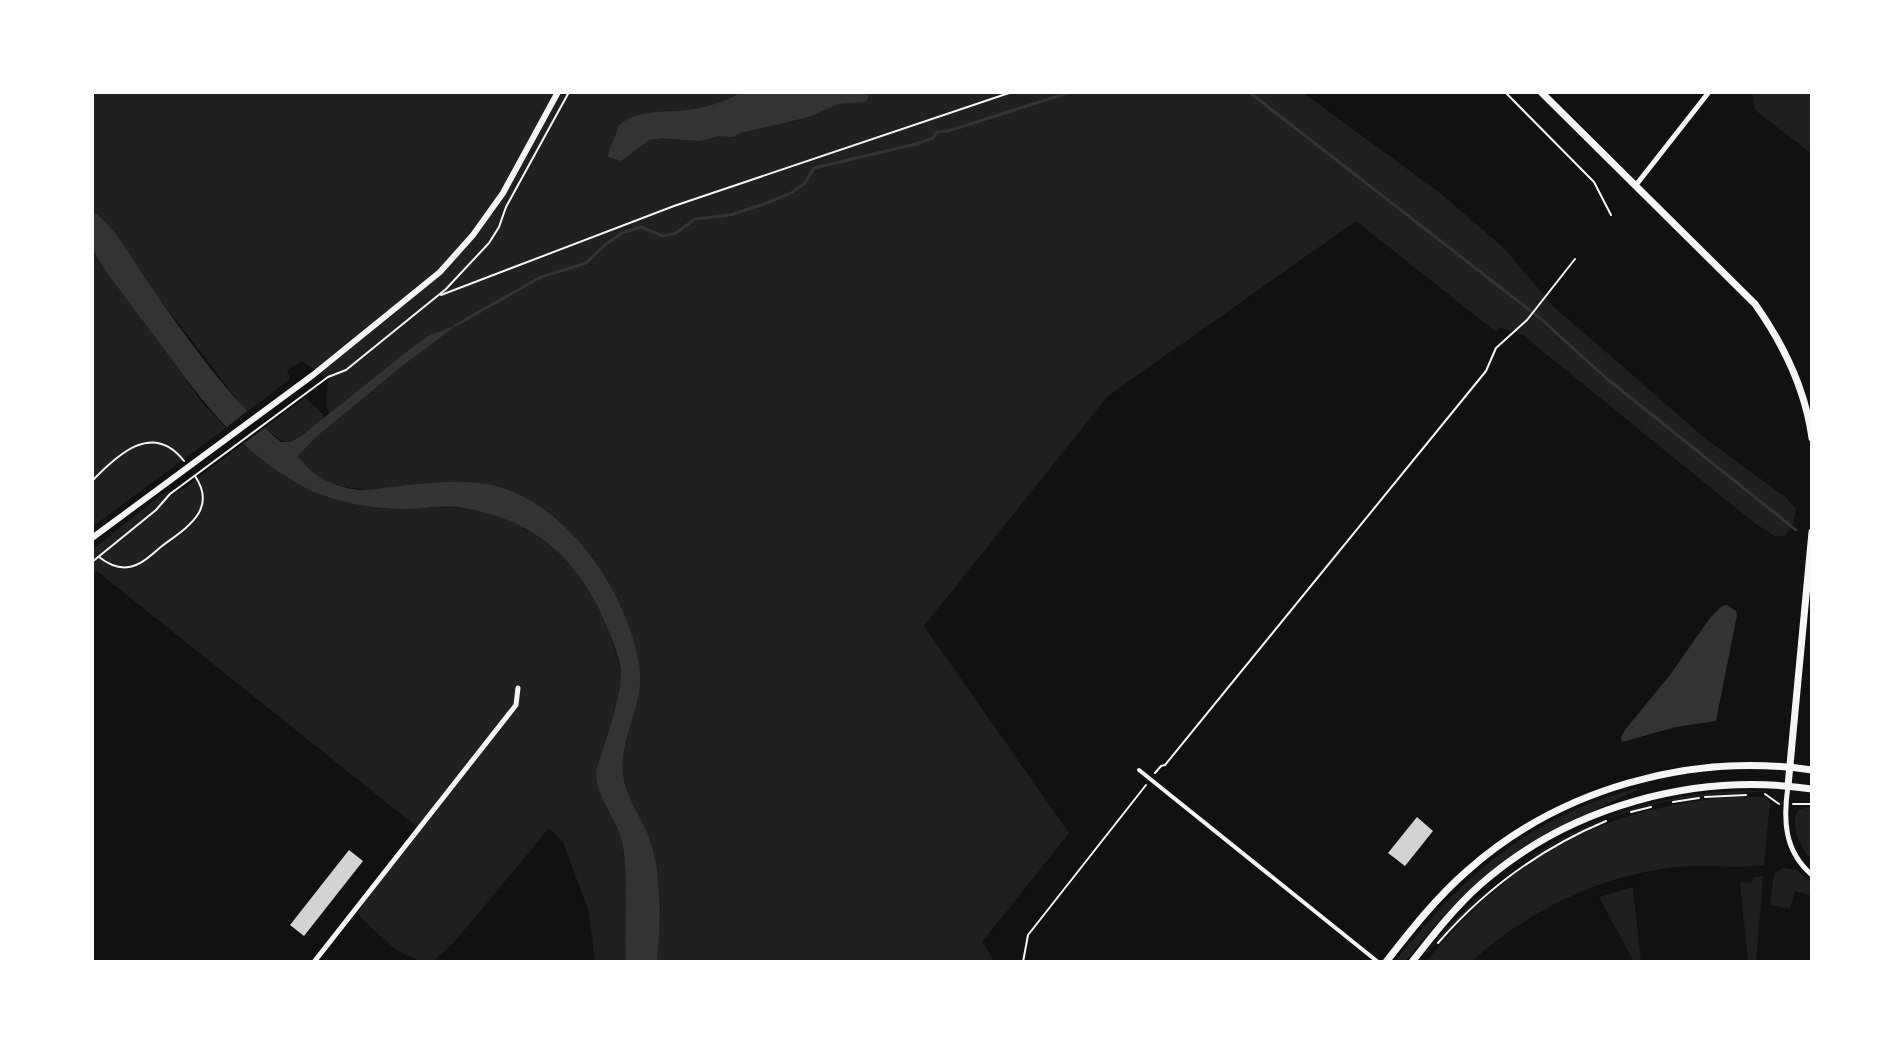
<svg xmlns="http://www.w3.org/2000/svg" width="1904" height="1054" font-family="Inter,sans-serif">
	<rect width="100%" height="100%" fill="#111"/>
	<!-- green -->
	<g fill="#202020">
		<path d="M92 92H1302L1440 193 1505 249 1553 306 1707 440 1784 496 1796 509 1793 524 1785 536H1774L1748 518 1524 336 1512 330 1499 328 1496 332 1356 221 1108 396 924 626 1069 833 982 942 992 957V962H657C659 935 663 904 658 877 651 841 627 810 623 773 619 733 647 699 637 654 620 576 554 486 469 482 414 479 334 512 298 456L350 397 330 413 326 406 328 380 302 361 287 370 290 379 247 412 149 285 111 230 92 211Z"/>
		<path d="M1752 92H1812V154L1755 110Z"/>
		<path d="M92 251 205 406 226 428 92 527Z"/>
		<path d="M305 398 323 414V419L301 436 286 443 264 428Z"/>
		<path d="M243 444C296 484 339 511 409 509 437 508 466 504 493 514 555 535 593 581 612 642 616 652 621 666 621 677 618 708 605 741 596 771 595 799 619 819 623 847 629 885 624 924 626 962H595L589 912 563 842 549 828 456 940 433 962C403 962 382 937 361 918L358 912 417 827 97 571 92 575V550L161 495 174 488 178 492Z"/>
		<path d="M1637 788V790C1534 837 1476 870 1405 962H1394C1463 876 1528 817 1637 788Z"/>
		<path d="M1771 791 1711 795 1662 802 1607 818 1572 834 1522 863 1488 889 1418 962C1509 848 1624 787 1771 791Z"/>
		<path d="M1731 797H1764L1770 801 1764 865C1736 869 1706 864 1677 867 1601 875 1527 911 1471 962H1426C1510 858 1597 809 1731 797Z"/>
		<path d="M1812 806V861C1801 848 1789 826 1798 810Z"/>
		<path d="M1784 868 1797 870 1812 882V896L1795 891 1790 908 1770 905 1774 873Z"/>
		<path d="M1763 876 1756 962H1748L1740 883 1752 882 1753 877Z"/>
		<path d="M1633 887V889L1641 962H1634L1599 897Z"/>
	</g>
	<!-- water -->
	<g fill="#333">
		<path d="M742 92H869L868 99 864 102 838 104 809 117 740 133 733 137 719 136 700 141 662 138 649 140 621 161 608 157C609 148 616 135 619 125 641 107 668 114 694 109 711 106 727 101 742 92Z"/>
		<path d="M92 211C117 227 132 261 149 284 188 339 228 399 281 442H290L301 436 414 346 430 335 457 325 402 366 316 437 298 456C312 477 335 487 359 490 401 488 445 477 487 484 566 498 632 596 640 672 643 706 619 739 623 774 626 798 639 814 648 835 663 876 661 920 657 962H626C624 924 629 885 623 847 619 819 595 799 596 771 605 741 618 708 621 677 622 661 612 640 606 625 579 558 530 516 457 507 440 505 425 509 409 509 377 510 337 503 308 489 241 455 201 400 158 341 148 327 93 257 92 247 90 236 92 222 92 211Z"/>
		<path d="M1727 605 1736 611 1737 615 1716 721 1676 727 1622 742 1621 737 1625 730 1670 675 1710 618 1722 606Z"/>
	</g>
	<!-- pier -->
	<path fill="#111" d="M250 409 267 426 240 446 223 430Z"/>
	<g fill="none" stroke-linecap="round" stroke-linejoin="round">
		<!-- stream -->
		<g stroke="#333" stroke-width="3">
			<path d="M1249 92 1541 319 1606 378 1796 530"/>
			<path d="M456 325 541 277 586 263 606 244 622 233 641 227 663 236 676 233 695 219 730 215 764 204 791 193 805 183 814 168 916 144 933 138 937 132 948 131 1071 92"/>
		</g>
	</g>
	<!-- building -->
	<g fill="#d3d3d3">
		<path d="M1417 817 1433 831 1405 866 1388 853Z"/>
		<path d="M349 850 363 861 304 936 290 925Z"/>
	</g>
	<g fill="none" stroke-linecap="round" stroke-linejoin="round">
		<!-- path -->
		<g stroke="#f5f5f5" stroke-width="2">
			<path d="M1505 92 1594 182 1611 215"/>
			<path d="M441 295 674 206 1012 92"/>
			<path d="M92 481C118 454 153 421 184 461"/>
			<path d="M99 557C108 564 118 569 129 567 142 565 152 554 162 546 186 528 218 510 195 476"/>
			<path d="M92 562 156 510 170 494 328 377 346 370 446 289 489 243 499 227 506 207 569 92"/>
			<path d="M1155 773 1161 766 1165 765 1486 371 1496 348 1527 320 1575 259"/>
			<path d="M1765 794 1779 804"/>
			<path d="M1705 797 1746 795"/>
			<path d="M1673 802 1699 798"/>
			<path d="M1793 804H1812"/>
			<path d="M1631 812 1651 807"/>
			<path d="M1438 943C1485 889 1539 849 1606 821"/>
			<path d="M1023 962 1028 935 1146 785"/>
		</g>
		<!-- pedestrian -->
		<path stroke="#f5f5f5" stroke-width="4" d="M1139 770 1378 962"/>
		<!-- minor -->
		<g stroke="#f5f5f5" stroke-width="5">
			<path d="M1636 185 1709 92"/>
			<path d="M1788 786C1783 820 1784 851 1812 875"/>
			<path d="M314 962 516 705 518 688"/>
		</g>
		<!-- tertiary -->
		<path stroke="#f5f5f5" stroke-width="6" d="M92 538 313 375 440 272 473 235 503 193 558 92"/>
		<!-- secondary -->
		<g stroke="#f5f5f5" stroke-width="7">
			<path d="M1541 92 1755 304C1784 345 1805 388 1812 438"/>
			<path d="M1788 786 1812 532"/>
			<path d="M1386 962C1411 930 1436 898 1467 871 1559 789 1690 752 1812 770"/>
			<path d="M1412 962C1433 935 1455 907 1481 884 1570 806 1695 772 1812 789"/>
		</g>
	</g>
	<!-- border -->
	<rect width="1904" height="1054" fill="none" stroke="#ffffff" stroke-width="188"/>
</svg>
